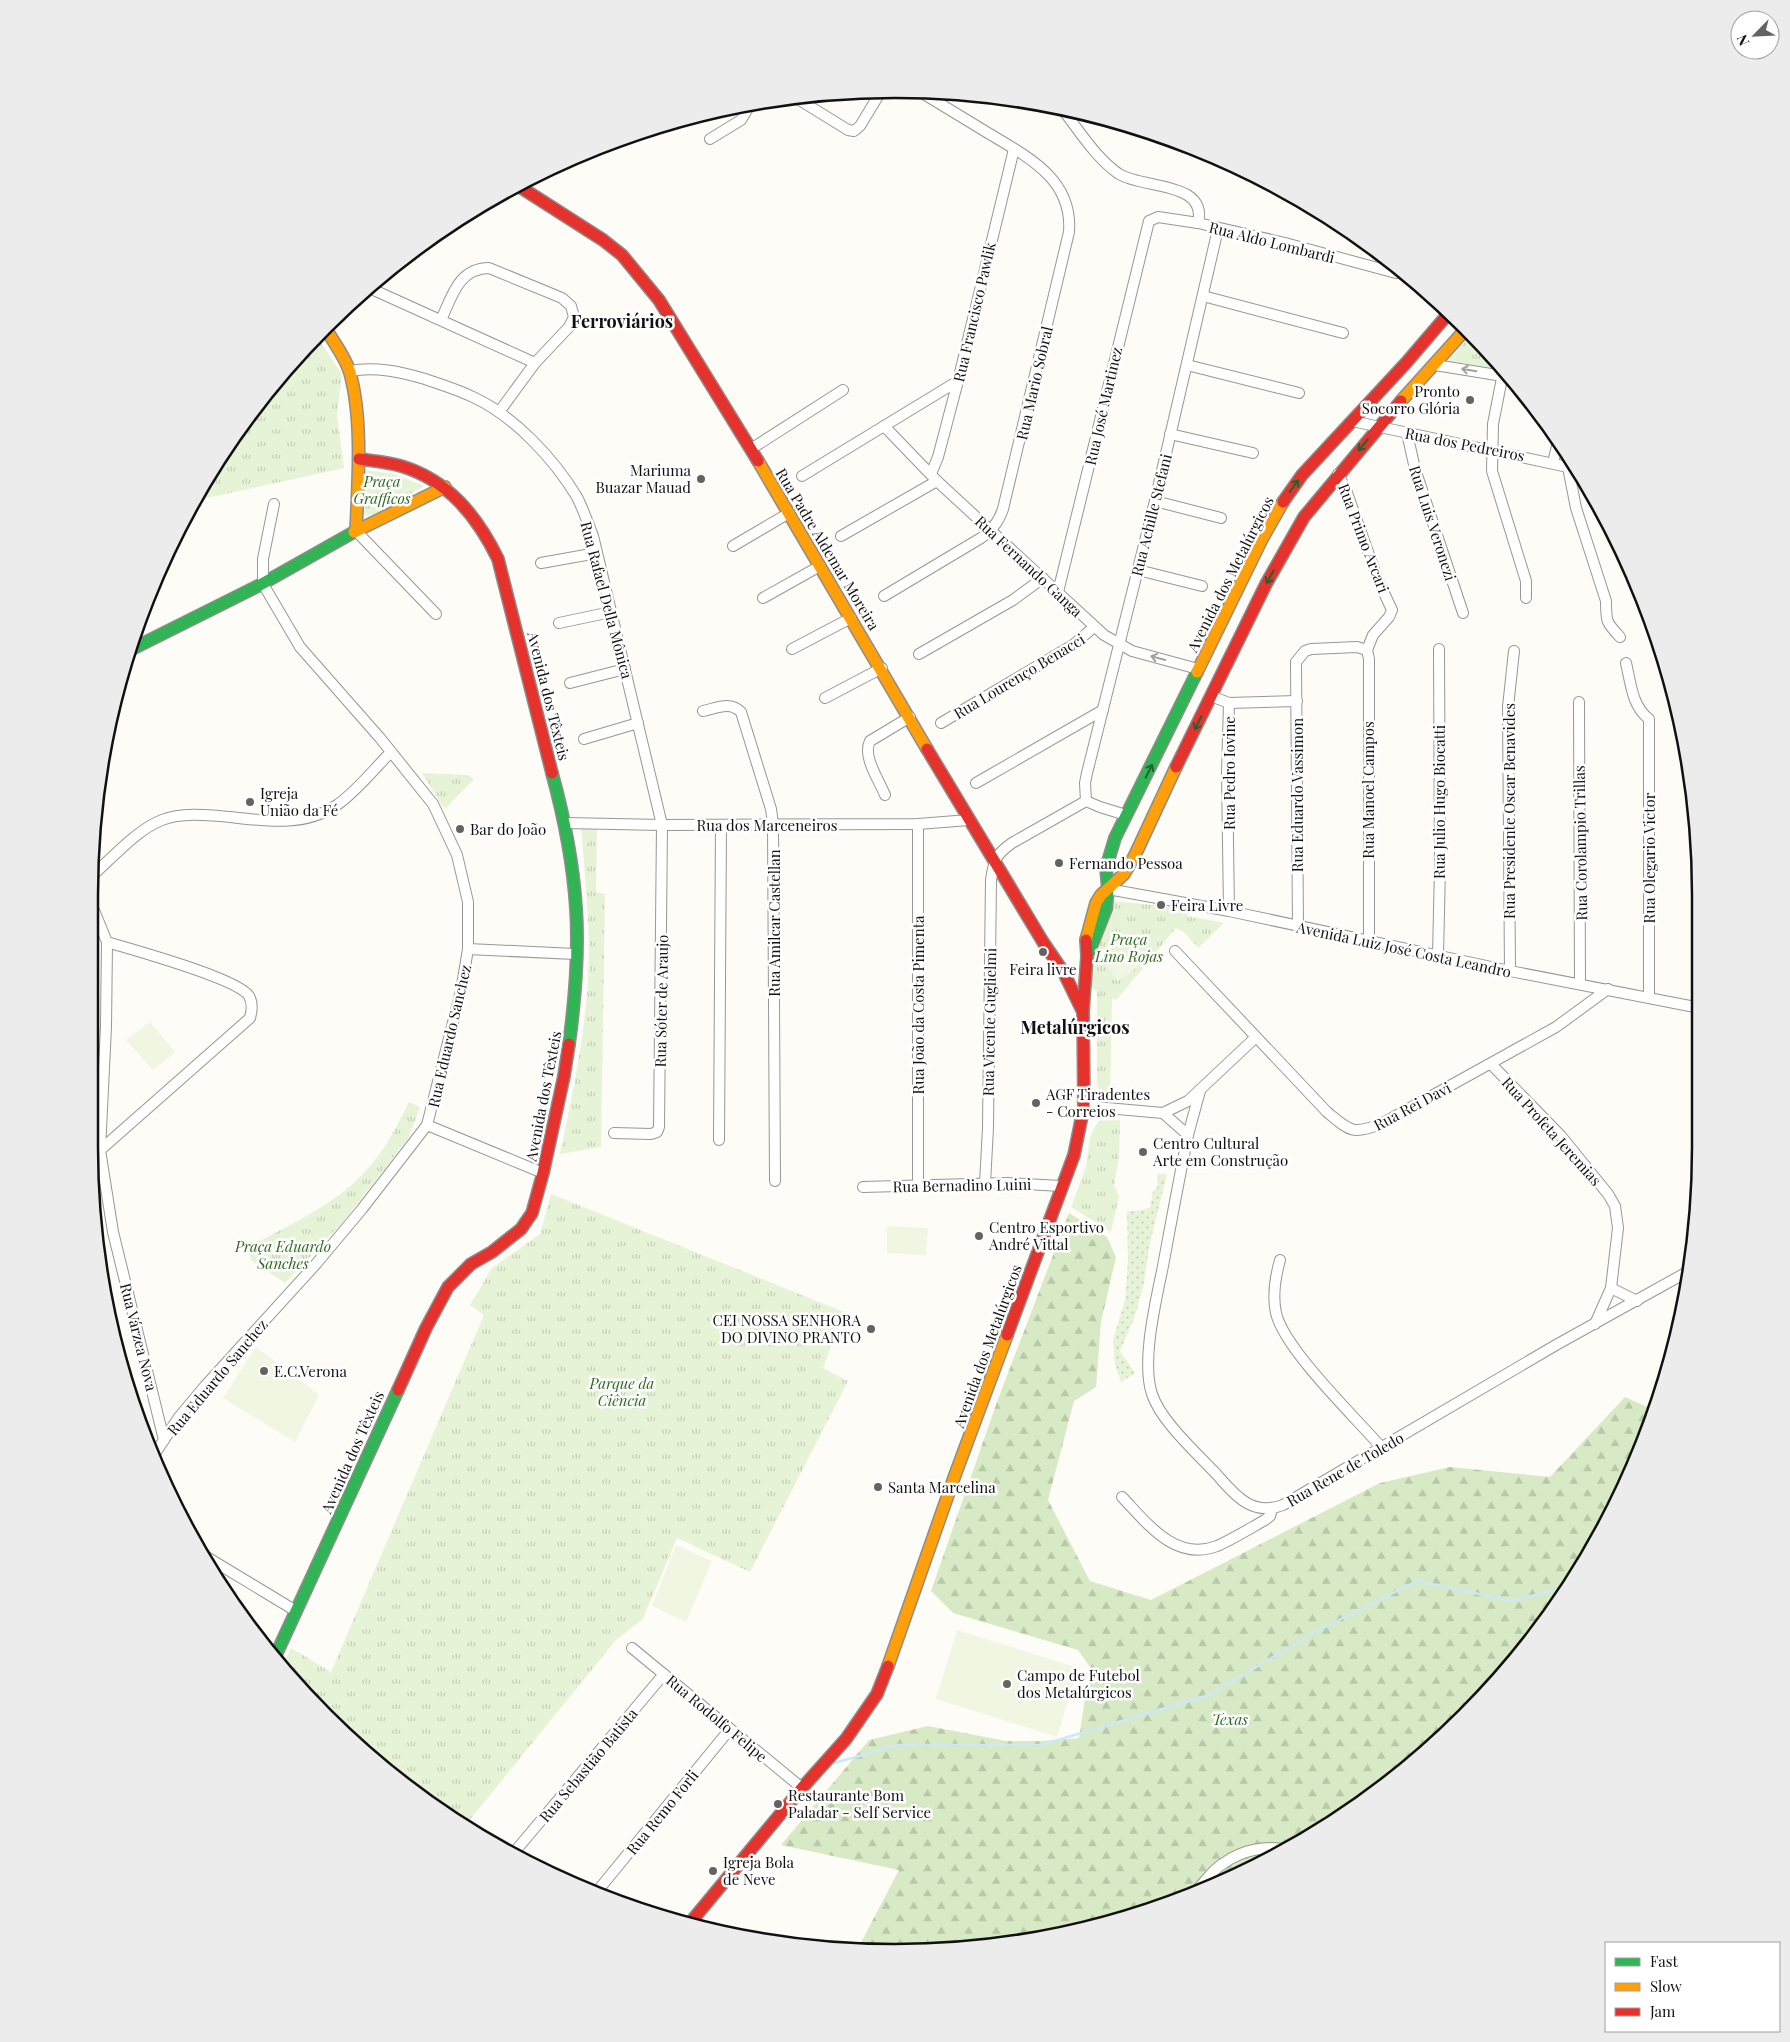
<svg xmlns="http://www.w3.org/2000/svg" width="1790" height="2042" font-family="'Playfair Display',serif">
	<defs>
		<pattern id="grass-dots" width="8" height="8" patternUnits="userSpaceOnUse" patternTransform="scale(1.25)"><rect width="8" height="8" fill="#e7f3d7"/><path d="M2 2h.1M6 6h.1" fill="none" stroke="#c5cfb8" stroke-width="1.8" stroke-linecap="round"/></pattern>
		<pattern id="forest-firs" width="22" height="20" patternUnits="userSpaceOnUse" patternTransform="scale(1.25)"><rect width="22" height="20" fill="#d8eac5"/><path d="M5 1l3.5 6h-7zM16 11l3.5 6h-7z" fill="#b8c8a8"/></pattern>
		<pattern id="park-tufts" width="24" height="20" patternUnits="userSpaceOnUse" patternTransform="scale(1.25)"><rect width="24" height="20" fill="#e7f3d7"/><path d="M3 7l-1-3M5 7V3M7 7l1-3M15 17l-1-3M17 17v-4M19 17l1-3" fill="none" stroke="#c5cfb8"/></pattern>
	</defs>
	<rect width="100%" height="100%" fill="#fdfcf7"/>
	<!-- grass -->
	<path fill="url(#grass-dots)" d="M1158 1174H1167L1149 1247 1144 1283 1135 1316 1120 1351 1135 1373 1121 1382 1115 1364 1113 1340 1125 1300 1128 1261 1127 1211H1137L1150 1208 1153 1191 1157 1188Z"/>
	<!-- forest -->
	<path fill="url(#forest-firs)" d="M1069 1213 1107 1237 1116 1257 1101 1322 1096 1387 1074 1401 1048 1500 1090 1581 1151 1600 1380 1483 1450 1467 1550 1477 1625 1397 1654 1410 1640 1455 1566 1595 1465 1717 1386 1786 1298 1845 1154 1911 1052 1938 948 1951 856 1952 899 1870 781 1845 869 1740 928 1726 1006 1741H1041L1079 1738 1090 1667 1078 1650 953 1613 931 1591 997 1402Z"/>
	<!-- park -->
	<g fill="url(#park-tufts)">
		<path d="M1471 335 1501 364 1502 373 1449 362 1450 358Z"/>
		<path d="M318 338 342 374 337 415 344 468 193 501 197 492 256 404Z"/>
		<path d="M365 470 394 474 424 486 375 514 365 516Z"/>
		<path d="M422 773 468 775 474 779 446 808 442 806Z"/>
		<path d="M581 825 597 828 596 892 605 894 601 1147 560 1154C574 1088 588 1022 589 954 589 911 584 868 581 825Z"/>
		<path d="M1114 901 1193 909 1187 916 1224 923 1198 948 1184 932 1176 928 1156 952 1157 954 1145 966 1116 1000 1112 998 1110 1101 1103 1095 1097 1085V991L1089 986 1104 925Z"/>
		<path d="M93 919C97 942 104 963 92 985Z"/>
		<path d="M409 1102 420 1107 409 1137 342 1223 285 1283 251 1260 249 1247C290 1224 338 1204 369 1167 386 1149 398 1124 409 1102Z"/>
		<path d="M1120 1120 1119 1158 1114 1185 1119 1196 1111 1232 1071 1207 1086 1167 1090 1138 1094 1128 1099 1121Z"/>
		<path d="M551 1194 844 1312 823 1368 848 1381 750 1572 677 1538 643 1619 616 1640 464 1827 404 1787 289 1678 281 1668 291 1648 331 1672 484 1315 470 1305 492 1268 540 1234Z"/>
	</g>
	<!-- pitch -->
	<g fill="#f0f6e1">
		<path d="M1137 945 1148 960 1117 981 1107 965Z"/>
		<path d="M150 1022 175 1052 153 1070 126 1040Z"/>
		<path d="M887 1226 928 1228 926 1255 887 1253Z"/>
		<path d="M256 1347 319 1395 295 1442 223 1398Z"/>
		<path d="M676 1545 712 1561 686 1622 652 1606Z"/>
		<path d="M957 1630 1078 1668 1057 1737 936 1699Z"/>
	</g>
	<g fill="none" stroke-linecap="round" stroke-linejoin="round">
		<!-- stream -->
		<g stroke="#cde8f7" stroke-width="2.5">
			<path d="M834 1763 899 1745H1041L1209 1695 1317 1631 1417 1581 1512 1601 1570 1586"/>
			<path d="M702 1926 704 1927"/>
		</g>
		<defs>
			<g id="street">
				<path d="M793 96 848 130 854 131 860 126 880 93"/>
				<path d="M1063 110C1080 132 1096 158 1119 174 1143 189 1208 181 1198 223"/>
				<path d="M710 139 741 120 750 105"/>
				<path d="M376 291 535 363"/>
				<path d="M1203 296 1343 333"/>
				<path d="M441 320C452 296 459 268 489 268L562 298 571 306 574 317 569 327 535 363 499 412"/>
				<path d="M1187 365 1299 393"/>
				<path d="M1435 365 1503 376"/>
				<path d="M1504 368 1493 424 1492 471 1526 581V598"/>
				<path d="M350 371C375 366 401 372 425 379 442 385 459 390 475 398 515 417 554 459 577 497 583 509 588 523 593 536L662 825 659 1127 657 1132 651 1134 614 1133"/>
				<path d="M1352 421 1577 469"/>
				<path d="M884 426 937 481 1104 635 1132 651 1198 669"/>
				<path d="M1407 433 1415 469 1463 613"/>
				<path d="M1170 434 1253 453"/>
				<path d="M751 449 843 390"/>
				<path d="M1553 463 1558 442"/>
				<path d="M1568 467 1576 508 1606 601C1606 622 1606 622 1620 637"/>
				<path d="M931 474 938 457 958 381 1014 149"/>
				<path d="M1338 474 1346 490 1378 580 1392 610 1389 617 1373 635 1367 650"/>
				<path d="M802 476 958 381"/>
				<path d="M1155 501 1221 518"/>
				<path d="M356 531 436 614"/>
				<path d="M841 536 937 481"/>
				<path d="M733 546 789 513"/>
				<path d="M541 563 597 553"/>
				<path d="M1138 570 1202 586"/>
				<path d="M1058 592 1149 221 1158 217 1198 223 1285 243 1396 273"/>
				<path d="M884 596 981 538C992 530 998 523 1003 509L1069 232C1073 179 1028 157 988 133 965 119 942 105 919 91"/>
				<path d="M763 598 820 566"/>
				<path d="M559 623 611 612"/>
				<path d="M792 649 851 618"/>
				<path d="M919 654 1013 600 1043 578"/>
				<path d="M1626 663C1631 684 1632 706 1649 719V997"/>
				<path d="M570 683 625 669"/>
				<path d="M1211 696 1229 703 1297 701"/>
				<path d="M825 698 882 668"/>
				<path d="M1579 702 1580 983"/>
				<path d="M703 711C717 708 730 701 741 712L771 809 773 824 775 1181"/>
				<path d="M941 723 1073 645 1094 627"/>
				<path d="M584 739 638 723"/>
				<path d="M976 783 1103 710"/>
				<path d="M885 795C879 780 862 756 870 741L910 717"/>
				<path d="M1086 801 1085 783 1087 773 1155 501 1218 229"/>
				<path d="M1086 801 1100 807 1126 815"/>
				<path d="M565 823 662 825 918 824 969 820"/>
				<path d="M94 874C114 856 138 829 162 820 183 812 208 815 230 817 266 821 305 827 337 805 357 791 374 769 391 752"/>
				<path d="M1108 889 1229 911 1510 971 1700 1008"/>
				<path d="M93 908 107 942 106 1027 100 1150 113 1232 164 1440"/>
				<path d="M1229 911 1227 773 1229 703"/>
				<path d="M1298 927 1296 662 1305 651 1311 649 1357 647 1367 650 1369 659V941"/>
				<path d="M468 949 575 954"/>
				<path d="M1175 951 1327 1112C1350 1131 1352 1135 1381 1124L1556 1027 1608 989"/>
				<path d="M1438 955 1440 868 1439 649"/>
				<path d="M1510 971 1508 707 1514 651"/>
				<path d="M1491 1064 1561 1136 1608 1194 1615 1206 1618 1228 1611 1288 1595 1324"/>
				<path d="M1084 1106 1163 1113 1188 1101 1256 1037"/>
				<path d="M1163 1113 1188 1135C1179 1179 1171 1223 1163 1266 1156 1301 1141 1361 1152 1394 1161 1422 1199 1455 1219 1477 1237 1498 1254 1516 1283 1505L1556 1345 1689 1271"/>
				<path d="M427 1125 543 1173"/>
				<path d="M1188 1135 1200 1091"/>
				<path d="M719 1140 721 825"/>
				<path d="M90 1159 250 1018C252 1011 253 1003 249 996 237 978 133 950 107 942"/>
				<path d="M985 1183 988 1128 991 880C994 860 995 855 1012 843L1086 801"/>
				<path d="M918 1186V824"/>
				<path d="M863 1187 1007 1183 1061 1186"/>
				<path d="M1280 1260C1275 1278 1272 1295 1276 1313 1284 1349 1356 1418 1382 1448"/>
				<path d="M1611 1288 1637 1301"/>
				<path d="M154 1455 179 1417 205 1386 316 1264 362 1209 427 1125 461 991 468 949V902L457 855 433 804 380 738 300 647 263 584V559L274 504"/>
				<path d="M1122 1497C1147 1523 1175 1562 1217 1546 1233 1539 1249 1529 1265 1520L1270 1516 1272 1509"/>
				<path d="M200 1553 296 1611"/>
				<path d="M632 1648 802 1788"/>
				<path d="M512 1855 664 1674"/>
				<path d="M1196 1891C1205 1882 1213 1869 1224 1863 1242 1850 1266 1845 1288 1850"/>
				<path d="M595 1894 730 1729"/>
			</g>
			<g id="fast">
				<path d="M128 651 260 585 354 532"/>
				<path d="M552 773C564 817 573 862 576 908 579 953 575 1000 569 1044"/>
				<path d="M1089 952 1106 909 1108 889 1106 868 1115 838 1197 672"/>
				<path d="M274 1659 398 1390"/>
			</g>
			<g id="slow">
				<path d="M326 329C334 343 346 358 350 373 363 420 358 483 356 531"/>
				<path d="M1401 401 1465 330"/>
				<path d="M758 461 927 749"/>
				<path d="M354 532 445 487"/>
				<path d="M1197 672 1262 539 1283 502"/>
				<path d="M1086 940 1096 903 1101 895 1124 874 1135 855 1176 767"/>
				<path d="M888 1666 955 1475 1007 1335"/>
			</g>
			<g id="jam">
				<path d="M517 185 603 240 622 255 659 300 758 461"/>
				<path d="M359 459C373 461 387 462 401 466 448 480 477 516 498 559L552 773"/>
				<path d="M1283 502 1302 475 1406 363 1448 314"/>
				<path d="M927 749 1043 942 1064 973 1082 1010"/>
				<path d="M1176 767 1266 584 1304 517 1401 401"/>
				<path d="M1007 1335 1074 1155 1084 1106 1083 1011 1087 956 1086 940"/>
				<path d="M398 1390 426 1328 448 1287 471 1264 492 1252 521 1229 532 1213 543 1173 564 1076 569 1044"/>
				<path d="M690 1923 802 1788 846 1739 877 1694 888 1666"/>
			</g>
		</defs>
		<!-- street casing -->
		<use href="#street" stroke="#979795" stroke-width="12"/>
		<!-- fast casing -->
		<use href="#fast" stroke="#8e8d8b" stroke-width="14"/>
		<!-- slow casing -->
		<use href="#slow" stroke="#8e8d8b" stroke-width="14"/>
		<!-- jam casing -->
		<use href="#jam" stroke="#8e8d8b" stroke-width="14"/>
		<!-- street -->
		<use href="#street" stroke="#fffffe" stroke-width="10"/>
		<!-- fast -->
		<use href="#fast" stroke="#30b455" stroke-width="11"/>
		<!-- slow -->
		<use href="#slow" stroke="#ff9f0a" stroke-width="11"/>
		<!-- jam -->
		<use href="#jam" stroke="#e5322d" stroke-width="11"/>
	</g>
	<!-- one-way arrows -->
	<defs><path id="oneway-shaft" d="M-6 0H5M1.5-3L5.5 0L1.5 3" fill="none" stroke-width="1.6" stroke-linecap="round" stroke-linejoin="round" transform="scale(1.25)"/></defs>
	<g stroke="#a0a09f">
		<use href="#oneway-shaft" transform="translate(1469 370) rotate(-171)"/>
		<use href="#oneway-shaft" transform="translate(1158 658) rotate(-165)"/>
	</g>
	<g stroke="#206233">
		<use href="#oneway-shaft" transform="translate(1363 445) rotate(130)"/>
		<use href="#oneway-shaft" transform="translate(1294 486) rotate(-54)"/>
		<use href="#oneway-shaft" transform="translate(1270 577) rotate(118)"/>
		<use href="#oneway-shaft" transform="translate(1198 723) rotate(116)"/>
		<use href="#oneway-shaft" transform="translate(1149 771) rotate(-63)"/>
	</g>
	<!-- markers -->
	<g fill="#646362" stroke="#fff" stroke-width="2">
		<circle cx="1470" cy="400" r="5"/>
		<circle cx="701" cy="479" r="5"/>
		<circle cx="250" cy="802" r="5"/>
		<circle cx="460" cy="829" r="5"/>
		<circle cx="1059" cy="863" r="5"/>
		<circle cx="1161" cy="905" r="5"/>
		<circle cx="1043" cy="952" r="5"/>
		<circle cx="1036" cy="1103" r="5"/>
		<circle cx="1143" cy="1152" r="5"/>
		<circle cx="979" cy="1236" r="5"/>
		<circle cx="871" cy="1329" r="5"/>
		<circle cx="264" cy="1371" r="5"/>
		<circle cx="878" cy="1487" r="5"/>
		<circle cx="1007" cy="1684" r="5"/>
		<circle cx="778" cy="1804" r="5"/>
		<circle cx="713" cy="1871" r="5"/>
	</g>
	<g text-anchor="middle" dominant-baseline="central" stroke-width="5" stroke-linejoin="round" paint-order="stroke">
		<!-- street labels -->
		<g font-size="15" fill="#111" stroke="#fff">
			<text transform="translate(1272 242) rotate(14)">Rua Aldo Lombardi</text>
			<text transform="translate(974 312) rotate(-77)">Rua Francisco Pawlik</text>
			<text transform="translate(1034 383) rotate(-77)">Rua Mario Sobral</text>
			<text transform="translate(1103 406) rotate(-77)">Rua José Martinez</text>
			<text transform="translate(1465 444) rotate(11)">Rua dos Pedreiros</text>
			<text transform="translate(1151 515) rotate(-76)">Rua Achille Stefani</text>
			<text transform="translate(1433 523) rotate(72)">Rua Luis Veronezi</text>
			<text transform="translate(1364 538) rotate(69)">Rua Primo Arcari</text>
			<text transform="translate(828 549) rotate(59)">Rua Padre Aldemar Moreira</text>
			<text transform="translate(1029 566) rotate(43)">Rua Fernando Ganga</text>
			<text transform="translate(1230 574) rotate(-63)">Avenida dos Metalúrgicos</text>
			<text transform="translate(607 600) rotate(75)">Rua Rafael Della Mônica</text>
			<text transform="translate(1019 676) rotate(-31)">Rua Lourenço Benacci</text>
			<text transform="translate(549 696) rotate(76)">Avenida dos Têxteis</text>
			<text transform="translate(1229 773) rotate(-90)">Rua Pedro Iovine</text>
			<text transform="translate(1368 790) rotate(-90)">Rua Manoel Campos</text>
			<text transform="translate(1297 795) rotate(-90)">Rua Eduardo Vassimon</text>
			<text transform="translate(1439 802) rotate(-90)">Rua Julio Hugo Biocatti</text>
			<text transform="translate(1509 811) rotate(-90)">Rua Presidente Oscar Benavides</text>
			<text x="767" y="825">Rua dos Marceneiros</text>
			<text transform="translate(1580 843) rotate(-91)">Rua Corolampio Trillas</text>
			<text transform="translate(1649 858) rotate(-90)">Rua Olegario Victor</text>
			<text transform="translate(774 923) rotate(-90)">Rua Amilcar Castellan</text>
			<text transform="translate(1404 949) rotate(12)">Avenida Luiz José Costa Leandro</text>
			<text transform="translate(661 1001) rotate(-89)">Rua Sóter de Araujo</text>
			<text transform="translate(918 1005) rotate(-90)">Rua João da Costa Pimenta</text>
			<text transform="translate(989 1022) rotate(-89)">Rua Vicente Guglielmi</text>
			<text transform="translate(449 1036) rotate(-77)">Rua Eduardo Sanchez</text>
			<text transform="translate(543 1096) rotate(-79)">Avenida dos Têxteis</text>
			<text transform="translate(1412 1106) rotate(-28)">Rua Rei Davi</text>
			<text transform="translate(1552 1131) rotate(48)">Rua Profeta Jeremias</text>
			<text transform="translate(962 1185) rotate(-1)">Rua Bernadino Luini</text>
			<text transform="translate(139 1337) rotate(76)">Rua Várzea Nova</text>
			<text transform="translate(987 1346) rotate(-70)">Avenida dos Metalúrgicos</text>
			<text transform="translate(217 1377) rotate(-50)">Rua Eduardo Sanchez</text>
			<text transform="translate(352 1452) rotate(-66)">Avenida dos Têxteis</text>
			<text transform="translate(1345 1469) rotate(-30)">Rua Rene de Toledo</text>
			<text transform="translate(717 1718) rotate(40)">Rua Rodolfo Felipe</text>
			<text transform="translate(588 1765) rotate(-50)">Rua Sebastião Batista</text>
			<text transform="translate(662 1812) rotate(-51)">Rua Remo Forli</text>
		</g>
		<!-- poi labels -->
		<g font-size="15" fill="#111" stroke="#fff" text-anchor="start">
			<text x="1460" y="391" text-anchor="end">Pronto<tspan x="1460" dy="17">Socorro Glória</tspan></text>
			<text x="691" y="470" text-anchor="end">Mariuma<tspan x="691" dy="17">Buazar Mauad</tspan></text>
			<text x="260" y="793">Igreja<tspan x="260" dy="17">União da Fé</tspan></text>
			<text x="470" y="829">Bar do João</text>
			<text x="1069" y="863">Fernando Pessoa</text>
			<text x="1171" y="905">Feira Livre</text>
			<text x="1043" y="969" text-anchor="middle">Feira livre</text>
			<text x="1046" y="1094">AGF Tiradentes<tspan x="1046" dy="17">- Correios</tspan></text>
			<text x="1153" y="1143">Centro Cultural<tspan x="1153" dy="17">Arte em Construção</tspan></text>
			<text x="989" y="1227">Centro Esportivo<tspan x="989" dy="17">André Vittal</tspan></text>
			<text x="861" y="1320" text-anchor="end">CEI NOSSA SENHORA<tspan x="861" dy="17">DO DIVINO PRANTO</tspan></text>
			<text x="274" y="1371">E.C.Verona</text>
			<text x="888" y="1487">Santa Marcelina</text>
			<text x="1017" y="1675">Campo de Futebol<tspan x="1017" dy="17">dos Metalúrgicos</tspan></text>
			<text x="788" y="1795">Restaurante Bom<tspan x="788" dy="17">Paladar - Self Service</tspan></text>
			<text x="723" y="1862">Igreja Bola<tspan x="723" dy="17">de Neve</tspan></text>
		</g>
		<!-- park labels -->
		<g font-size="15" font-style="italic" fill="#2f6b1f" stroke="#fff">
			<text x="382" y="481">Praça<tspan x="382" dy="17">Grafficos</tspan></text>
			<text x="1129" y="939">Praça<tspan x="1129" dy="17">Lino Rojas</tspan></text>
			<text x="283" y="1246">Praça Eduardo<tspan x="283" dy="17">Sanches</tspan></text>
			<text x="622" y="1383">Parque da<tspan x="622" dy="17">Ciência</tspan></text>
			<text x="1230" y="1719">Texas</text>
		</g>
		<!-- quarter labels -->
		<g font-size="18" font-weight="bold" fill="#111" stroke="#fff">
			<text x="622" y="321">Ferroviários</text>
			<text x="1075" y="1027">Metalúrgicos</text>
		</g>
	</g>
	<!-- crop -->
	<path d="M0 0H1790V2042H0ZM895 98H895A797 797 0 0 1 1692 895V1147A797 797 0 0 1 895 1944H895A797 797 0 0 1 98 1147V895A797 797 0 0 1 895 98Z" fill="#ececec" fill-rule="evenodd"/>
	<path fill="none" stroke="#111" stroke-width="2.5" d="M895 98H895A797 797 0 0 1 1692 895V1147A797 797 0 0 1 895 1944H895A797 797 0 0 1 98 1147V895A797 797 0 0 1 895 98Z"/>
	<!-- legend -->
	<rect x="1605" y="1942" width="175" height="90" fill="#ffffff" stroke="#a0a0a0"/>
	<rect x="1615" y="1958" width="25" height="8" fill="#30b455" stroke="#a0a0a0"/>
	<text x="1650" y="1967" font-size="15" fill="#111111">Fast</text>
	<rect x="1615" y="1983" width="25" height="8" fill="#ff9f0a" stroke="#a0a0a0"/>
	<text x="1650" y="1992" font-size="15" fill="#111111">Slow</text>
	<rect x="1615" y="2008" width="25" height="8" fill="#e5322d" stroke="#a0a0a0"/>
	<text x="1650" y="2017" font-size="15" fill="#111111">Jam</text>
	<!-- north arrow -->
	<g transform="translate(1755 35) rotate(246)"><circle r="24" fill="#ffffff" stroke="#a0a0a0"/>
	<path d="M0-4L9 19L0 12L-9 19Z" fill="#646362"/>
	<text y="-8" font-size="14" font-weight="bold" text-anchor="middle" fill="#111111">N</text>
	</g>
</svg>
